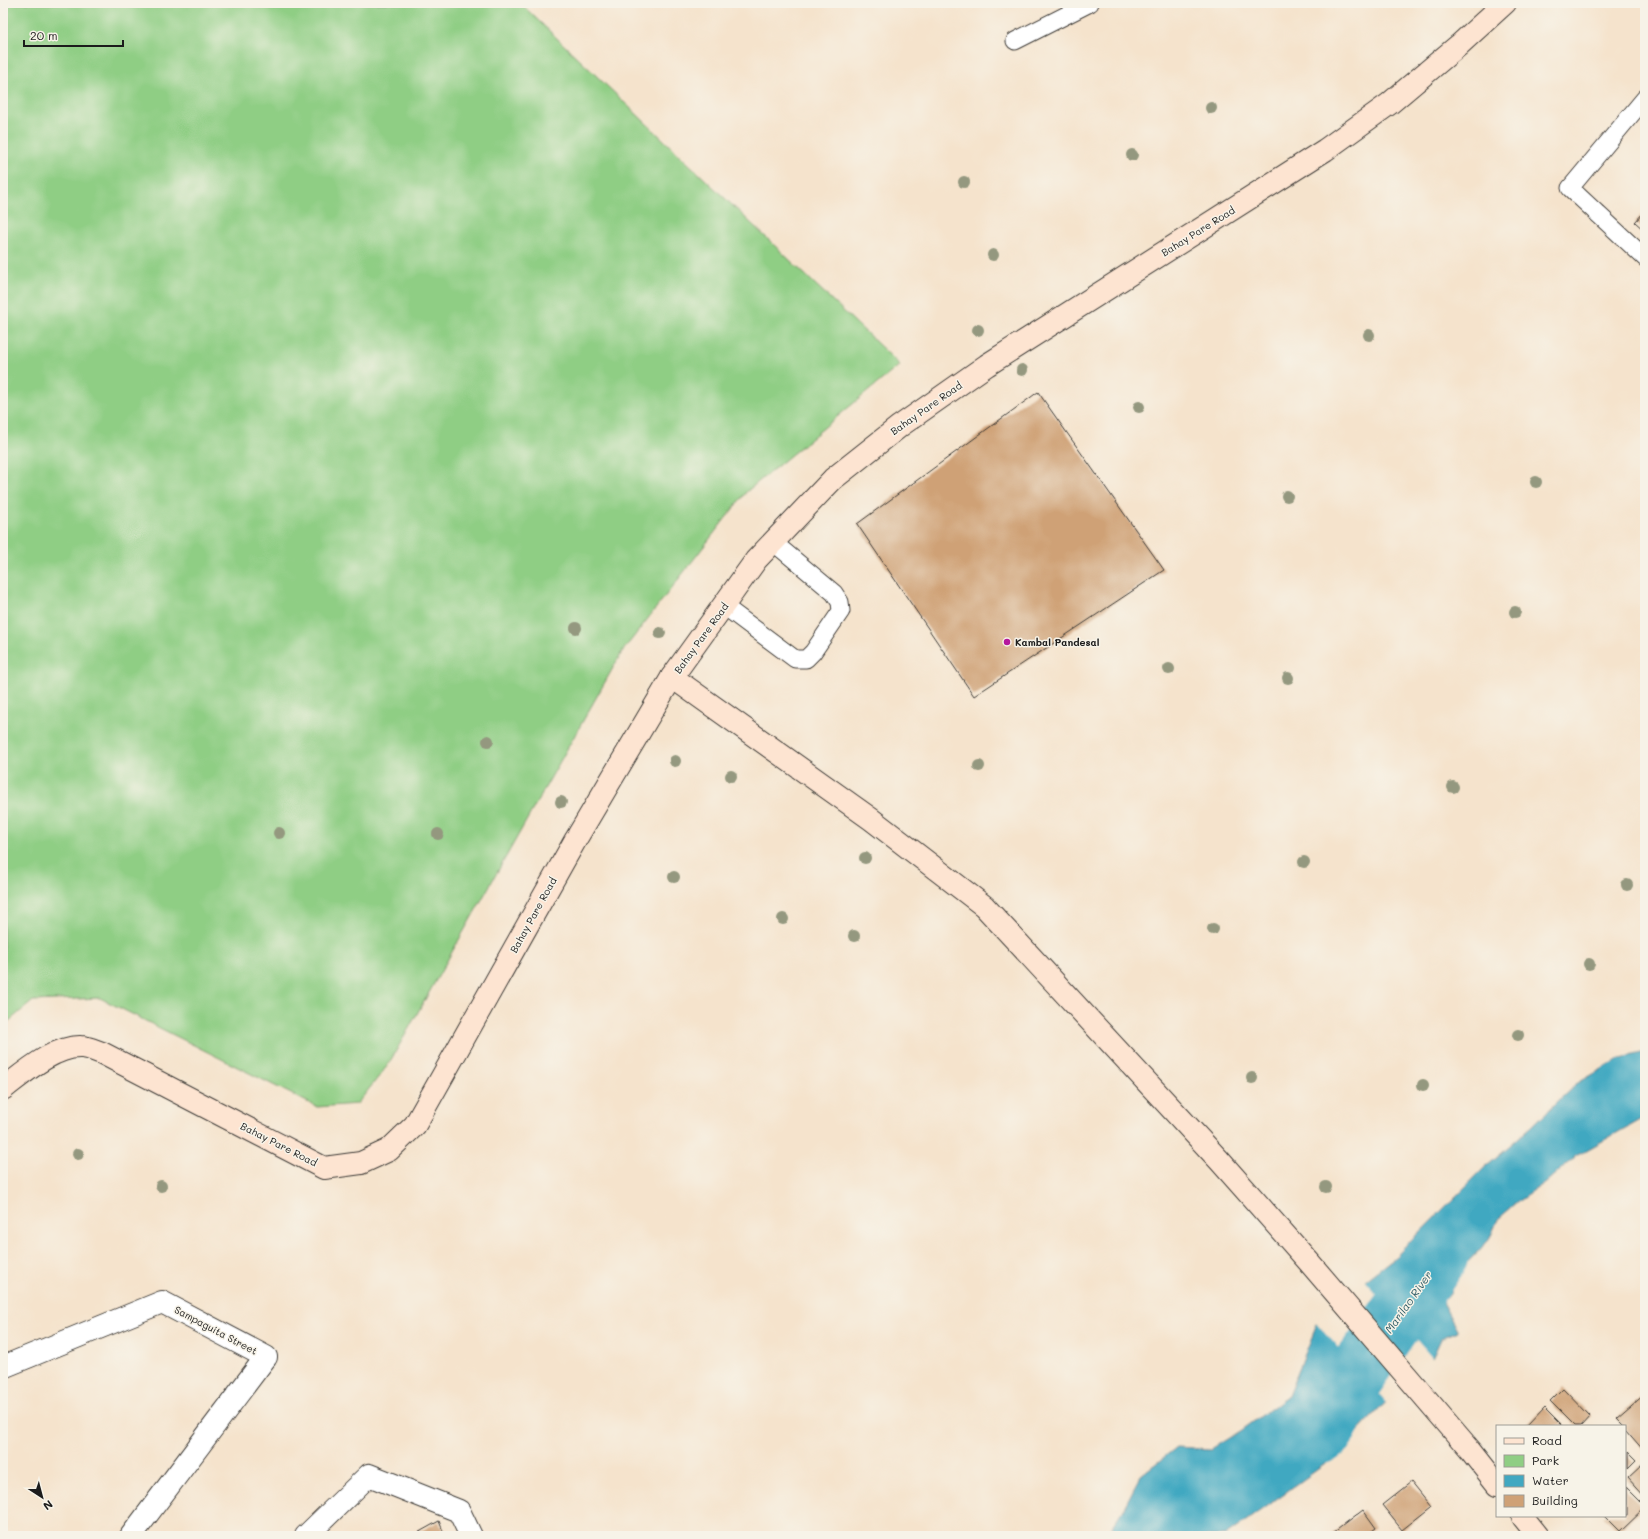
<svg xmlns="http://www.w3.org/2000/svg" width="1648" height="1539" font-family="Mali,sans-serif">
	<rect width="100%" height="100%" fill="#f7f3e8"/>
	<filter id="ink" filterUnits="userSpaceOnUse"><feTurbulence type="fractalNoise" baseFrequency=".025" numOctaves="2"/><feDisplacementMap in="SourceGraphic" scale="8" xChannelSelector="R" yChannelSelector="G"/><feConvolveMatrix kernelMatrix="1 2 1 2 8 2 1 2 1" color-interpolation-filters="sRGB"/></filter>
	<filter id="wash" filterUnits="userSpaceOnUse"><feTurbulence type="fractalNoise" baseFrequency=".012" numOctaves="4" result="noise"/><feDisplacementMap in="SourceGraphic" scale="16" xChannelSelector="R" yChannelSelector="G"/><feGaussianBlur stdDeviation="0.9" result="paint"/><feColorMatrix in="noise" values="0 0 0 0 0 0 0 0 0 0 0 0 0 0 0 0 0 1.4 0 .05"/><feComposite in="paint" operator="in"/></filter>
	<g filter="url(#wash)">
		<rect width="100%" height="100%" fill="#f5e3cc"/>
		<!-- green -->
		<path fill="#8fce84" stroke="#567550" d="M3 3H520L900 365 746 492 622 652 388 1065 357 1104 317 1107 100 998 33 1001 3 1026Z"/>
		<!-- water -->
		<g fill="#41a8c1" stroke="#2e626e">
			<path d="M1645 1052V1117L1576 1156 1546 1182 1520 1200 1498 1219 1489 1240 1458 1272 1450 1293 1442 1302 1458 1332 1441 1339 1429 1365 1360 1284 1395 1257 1487 1165 1531 1127 1576 1084 1621 1058Z"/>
			<path d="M1320 1317 1389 1399 1332 1459 1225 1536H1106L1122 1511 1141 1475 1177 1447 1211 1449 1242 1430 1288 1396Z"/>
		</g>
		<!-- pier -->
		<g fill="#f5e3cc">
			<path d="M1363 1278 1434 1360 1430 1367 1427 1366 1358 1285V1282Z"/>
			<path d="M1320 1315 1390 1398 1387 1404 1316 1322Z"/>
		</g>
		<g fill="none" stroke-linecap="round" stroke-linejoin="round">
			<!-- river -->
			<path stroke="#41a8c1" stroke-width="59" d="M1319 1435 1326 1430 1353 1380 1440 1255"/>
		</g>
		<g id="blocks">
			<!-- building -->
			<g fill="#cfa176">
				<path d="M1645 211V231L1635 222Z"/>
				<path d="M1038 392 1164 570 974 696 857 524Z"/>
				<path d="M1563 1388 1590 1416 1581 1426H1575L1550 1401Z"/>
				<path d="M1645 1394V1452L1625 1429V1426H1623L1616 1419Z"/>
				<path d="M1544 1407 1563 1426H1526Z"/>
				<path d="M1625 1453 1633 1461 1625 1469Z"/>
				<path d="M1640 1465 1645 1471V1499L1626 1478Z"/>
				<path d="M1411 1482 1431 1507 1402 1530 1382 1505Z"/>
				<path d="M1625 1489 1644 1508 1619 1532 1603 1516H1625Z"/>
				<path d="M1363 1510 1376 1528 1365 1536H1329Z"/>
				<path d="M439 1521 445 1536H412Z"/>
			</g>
		</g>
	</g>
	<g filter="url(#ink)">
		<use href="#blocks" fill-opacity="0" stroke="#3d3a36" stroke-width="1"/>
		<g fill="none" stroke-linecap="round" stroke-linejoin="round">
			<defs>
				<g id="service">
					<path d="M1015 41 1090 3"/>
					<path d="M1645 98 1570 188 1645 258"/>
					<path d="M724 606 795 659H806L813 652 841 611 840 602 834 593 773 542"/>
				</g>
				<g id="minor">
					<path d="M3 1367 162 1302 266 1357 131 1536"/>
					<path d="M306 1536 369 1475 459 1511 471 1536"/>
				</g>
				<g id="secondary">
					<path d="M672 677 871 819 984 906 1219 1160 1309 1262 1471 1451 1497 1484"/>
					<path d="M3 1089C24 1073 54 1046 81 1047 88 1047 96 1051 102 1053L324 1168 361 1163 389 1150 415 1125 576 839 672 677 756 560 833 479 900 426 987 365 1325 150 1389 104 1459 45 1505 3"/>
					<path d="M1522 1516 1538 1536"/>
				</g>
			</defs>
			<!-- service casing -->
			<use href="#service" stroke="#3d3a36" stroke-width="19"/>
			<!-- minor casing -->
			<use href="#minor" stroke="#3d3a36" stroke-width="24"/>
			<!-- secondary casing -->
			<use href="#secondary" stroke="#3d3a36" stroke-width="24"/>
			<!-- service -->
			<use href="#service" stroke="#fff" stroke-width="17"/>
			<!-- minor -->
			<use href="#minor" stroke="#fff" stroke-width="22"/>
			<!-- secondary -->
			<use href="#secondary" stroke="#fde4d1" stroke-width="22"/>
		</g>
		<!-- trees -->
		<g fill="#94987f">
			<circle cx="1211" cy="108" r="6"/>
			<circle cx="1132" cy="155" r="6"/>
			<circle cx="964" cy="182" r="6"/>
			<circle cx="993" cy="255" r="6"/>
			<circle cx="978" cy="330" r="6"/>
			<circle cx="1369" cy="335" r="6"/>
			<circle cx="1022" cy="370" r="6"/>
			<circle cx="1139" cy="407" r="6"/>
			<circle cx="1536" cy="482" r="6"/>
			<circle cx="1287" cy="496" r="6"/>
			<circle cx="1515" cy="612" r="6"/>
			<circle cx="576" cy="628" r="6"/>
			<circle cx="660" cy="633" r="6"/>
			<circle cx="1169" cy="669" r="6"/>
			<circle cx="1288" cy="678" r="6"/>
			<circle cx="488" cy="741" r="6"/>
			<circle cx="675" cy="761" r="6"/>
			<circle cx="979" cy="766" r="6"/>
			<circle cx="731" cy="776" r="6"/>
			<circle cx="1453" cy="787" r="6"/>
			<circle cx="561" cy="802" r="6"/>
			<circle cx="279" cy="833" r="6"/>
			<circle cx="438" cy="834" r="6"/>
			<circle cx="865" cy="858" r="6"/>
			<circle cx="1304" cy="862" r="6"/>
			<circle cx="674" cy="877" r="6"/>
			<circle cx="1627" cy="885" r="6"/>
			<circle cx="783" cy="919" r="6"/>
			<circle cx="1213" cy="929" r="6"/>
			<circle cx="854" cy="936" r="6"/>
			<circle cx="1589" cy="964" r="6"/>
			<circle cx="1518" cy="1035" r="6"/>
			<circle cx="1252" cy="1078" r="6"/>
			<circle cx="1423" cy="1085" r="6"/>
			<circle cx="78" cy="1154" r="6"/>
			<circle cx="161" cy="1186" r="6"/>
			<circle cx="1326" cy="1187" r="6"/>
		</g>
	</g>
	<!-- markers -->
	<circle fill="#b5179e" stroke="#f7f3e8" stroke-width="1.5" cx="1007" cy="642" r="4"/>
	<g text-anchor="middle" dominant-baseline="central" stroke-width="3" stroke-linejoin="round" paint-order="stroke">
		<!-- street labels -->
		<g font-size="10" fill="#1c1c1c" stroke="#f7f3e8">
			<text transform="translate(1198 231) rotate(-32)">Bahay Pare Road</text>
			<text transform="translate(926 408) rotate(-35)">Bahay Pare Road</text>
			<text transform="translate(701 638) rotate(-54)">Bahay Pare Road</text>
			<text transform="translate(533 915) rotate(-61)">Bahay Pare Road</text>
			<text transform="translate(279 1144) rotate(27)">Bahay Pare Road</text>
			<text transform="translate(216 1330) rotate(28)">Sampaguita Street</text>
		</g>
		<!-- poi labels -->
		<g font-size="10" font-weight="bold" fill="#1c1c1c" stroke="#f7f3e8" text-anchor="start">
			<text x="1015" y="642">Kambal Pandesal</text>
		</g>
		<!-- water labels -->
		<g font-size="11" font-style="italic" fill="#2d5b66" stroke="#f7f3e8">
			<text transform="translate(1408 1302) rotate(-55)">Marilao River</text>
		</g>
	</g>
	<!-- margin -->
	<rect width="1648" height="1539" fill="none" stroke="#f7f3e8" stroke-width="16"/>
	<!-- legend -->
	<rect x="1496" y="1425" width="130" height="92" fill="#f7f3e8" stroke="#9f9d96"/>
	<rect x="1504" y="1438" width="20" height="6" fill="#fde4d1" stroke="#9f9d96"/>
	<text x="1532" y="1445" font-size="12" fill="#1c1c1c">Road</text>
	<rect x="1504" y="1455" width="20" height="12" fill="#8fce84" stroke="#9f9d96"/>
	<text x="1532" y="1465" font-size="12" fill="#1c1c1c">Park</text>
	<rect x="1504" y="1475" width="20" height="12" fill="#41a8c1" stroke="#9f9d96"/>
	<text x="1532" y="1485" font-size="12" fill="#1c1c1c">Water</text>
	<rect x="1504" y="1495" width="20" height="12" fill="#cfa176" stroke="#9f9d96"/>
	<text x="1532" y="1505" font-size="12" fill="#1c1c1c">Building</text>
	<!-- north arrow -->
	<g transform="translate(42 1497) rotate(144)" stroke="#f7f3e8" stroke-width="3" paint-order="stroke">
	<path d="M0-3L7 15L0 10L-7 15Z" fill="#1c1c1c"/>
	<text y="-6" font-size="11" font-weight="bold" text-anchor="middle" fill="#1c1c1c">N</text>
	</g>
	<!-- scale -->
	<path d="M24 40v6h99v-6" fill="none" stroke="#1c1c1c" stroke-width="2"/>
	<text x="30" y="40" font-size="12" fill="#1c1c1c" stroke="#f7f3e8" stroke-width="3" paint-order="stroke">20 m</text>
</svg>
